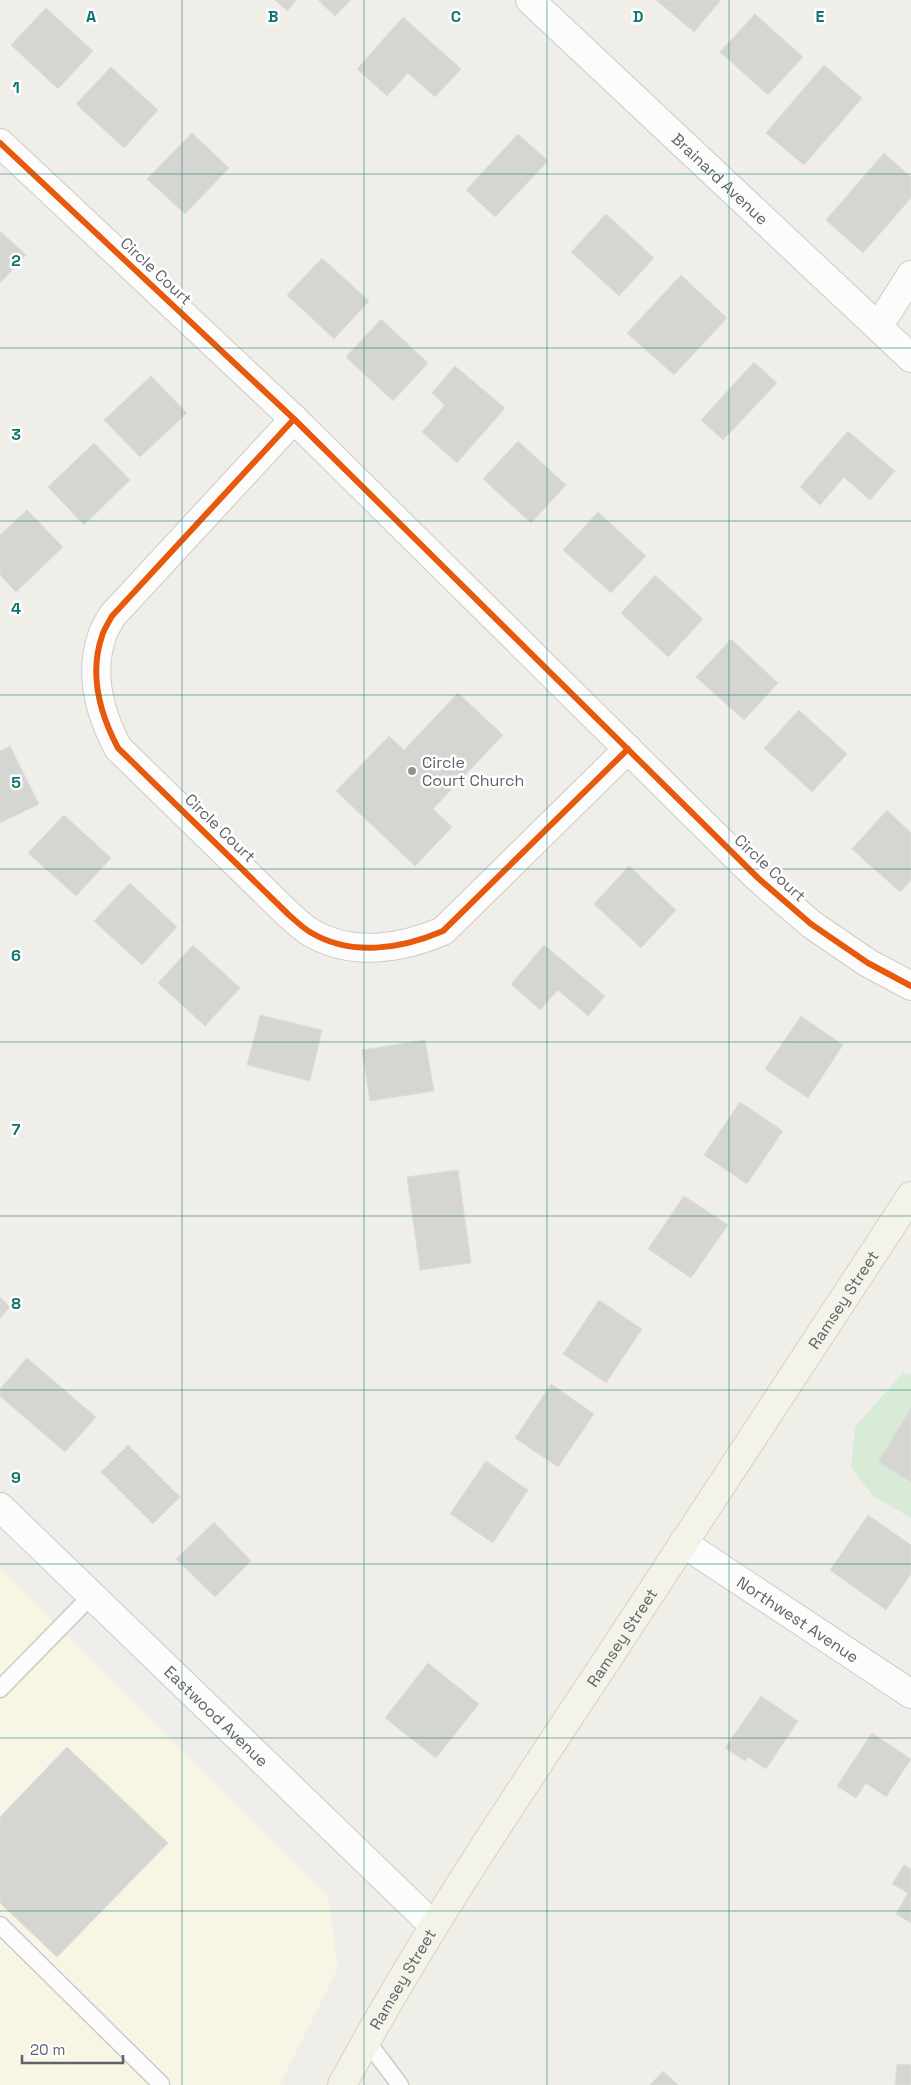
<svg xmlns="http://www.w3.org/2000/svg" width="911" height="2085" font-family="'Space Grotesk',sans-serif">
	<rect width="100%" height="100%" fill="#efeee9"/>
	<!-- commercial -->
	<path fill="#f8f5e4" d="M0 1568 328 1897 338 1968 280 2085H0Z"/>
	<!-- green -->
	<path fill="#d7ebd7" d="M903 1373 911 1374V1518L872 1495 851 1467 855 1427Z"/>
	<!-- building -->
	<g fill="#d5d5d2" stroke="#deddd8">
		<path d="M275 0H297L287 11Z"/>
		<path d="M318 0H351L335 16Z"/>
		<path d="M656 0H721L694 32Z"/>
		<path d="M46 8 93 51 58 89 11 45Z"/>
		<path d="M755 14 803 57 768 95 720 52Z"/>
		<path d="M403 17 461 69 435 97 408 73 387 96 357 69Z"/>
		<path d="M824 65 862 98 804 165 766 133Z"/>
		<path d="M111 67 158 110 124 148 76 104Z"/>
		<path d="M192 133 229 168 185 214 147 179Z"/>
		<path d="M518 134 548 161 495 217 466 190Z"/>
		<path d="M884 153 911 177V198L863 253 826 220Z"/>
		<path d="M606 214 654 258 619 296 571 252Z"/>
		<path d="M0 231 26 255 0 283Z"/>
		<path d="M322 258 369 301 334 339 287 295Z"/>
		<path d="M681 275 727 318 674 375 627 333Z"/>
		<path d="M381 319 428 363 393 401 346 357Z"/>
		<path d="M754 362 777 383 723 440 701 420Z"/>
		<path d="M455 366 505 408 457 463 422 432 445 405 432 393Z"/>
		<path d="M151 376 187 413 140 457 104 420Z"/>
		<path d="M848 431 895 471 870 500 844 477 820 505 800 487Z"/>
		<path d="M518 441 566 485 531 523 483 479Z"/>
		<path d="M94 443 130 480 84 525 48 487Z"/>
		<path d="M27 510 63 547 16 592 0 575V535Z"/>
		<path d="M598 512 646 556 611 593 563 550Z"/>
		<path d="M655 575 703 619 668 657 621 613Z"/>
		<path d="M731 639 778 683 744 720 696 677Z"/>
		<path d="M458 693 503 735 433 809 452 827 415 866 336 791 389 736 404 750Z"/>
		<path d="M799 710 847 754 812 792 764 748Z"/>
		<path d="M10 746 39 804 0 823V751Z"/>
		<path d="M887 810 911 833V880L900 892 852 849Z"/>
		<path d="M64 815 111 858 76 896 28 853Z"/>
		<path d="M629 866 676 910 641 948 594 904Z"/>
		<path d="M130 883 177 927 142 965 94 921Z"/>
		<path d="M193 945 240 988 205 1026 158 983Z"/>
		<path d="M544 945 605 996 588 1016 558 990 540 1010 511 984Z"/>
		<path d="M260 1015 322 1030 310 1081 247 1065Z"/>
		<path d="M801 1016 843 1045 808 1098 765 1069Z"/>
		<path d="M425 1040 434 1091 370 1101 362 1050Z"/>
		<path d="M740 1102 783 1131 747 1184 704 1155Z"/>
		<path d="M458 1170 471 1263 420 1270 407 1177Z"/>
		<path d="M684 1196 728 1225 691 1278 648 1249Z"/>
		<path d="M0 1297 10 1307 0 1318Z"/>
		<path d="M599 1300 642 1329 606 1383 563 1354Z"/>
		<path d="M27 1358 96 1417 65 1452 0 1396V1389Z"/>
		<path d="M551 1384 594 1414 558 1467 515 1438Z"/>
		<path d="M911 1408V1482L878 1462Z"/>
		<path d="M128 1445 180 1497 153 1524 101 1472Z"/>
		<path d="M486 1461 528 1490 493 1543 450 1514Z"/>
		<path d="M868 1515 911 1545V1574L886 1610 830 1570Z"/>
		<path d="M214 1522 251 1561 215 1597 176 1559Z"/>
		<path d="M428 1663 479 1704 436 1758 385 1718Z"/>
		<path d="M761 1696 798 1721 766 1769 748 1757 745 1761 725 1748Z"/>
		<path d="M872 1733 911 1759 886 1797 866 1783 856 1798 837 1786Z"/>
		<path d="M67 1747 168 1843 57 1957 0 1903V1817Z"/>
		<path d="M904 1865 911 1869V1923L896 1914 908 1893 892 1884Z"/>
		<path d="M897 2064 911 2065V2085H895Z"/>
		<path d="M663 2071 678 2085H650Z"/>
	</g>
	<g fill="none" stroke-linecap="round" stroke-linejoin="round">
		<defs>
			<g id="service">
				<path d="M0 1689 92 1595"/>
				<path d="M0 1925 161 2084"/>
				<path d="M366 2040 400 2085"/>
			</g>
			<g id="minor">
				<path id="s1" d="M530 0 911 358"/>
				<path d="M0 143 294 419 758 878 811 924 868 963 911 986"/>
				<path d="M878 327 911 275"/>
				<path d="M294 419 112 616C109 622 104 629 102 636 89 674 100 714 118 748L289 915C296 921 303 928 310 932 351 957 401 949 443 931L628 749"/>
				<path id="s2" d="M683 1543 911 1694"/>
			</g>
			<g id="tertiary">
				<path id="s3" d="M0 1507 434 1926"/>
			</g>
			<g id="primary">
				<path id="s4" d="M342 2085C420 1940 512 1803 603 1666 706 1509 808 1353 911 1196"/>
			</g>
		</defs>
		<!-- service casing -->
		<use href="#service" stroke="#cbcbca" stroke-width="19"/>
		<!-- minor casing -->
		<use href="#minor" stroke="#cbcbca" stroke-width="30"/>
		<!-- tertiary casing -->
		<use href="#tertiary" stroke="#cbcbca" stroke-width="30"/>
		<!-- primary casing -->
		<use href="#primary" stroke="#d7d2b6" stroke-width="30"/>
		<!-- service -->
		<use href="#service" stroke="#fdfcfc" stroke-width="16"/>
		<!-- minor -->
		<use href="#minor" stroke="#fdfcfc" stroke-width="28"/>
		<!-- tertiary -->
		<use href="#tertiary" stroke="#fdfcfc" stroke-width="28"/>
		<!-- primary -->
		<use href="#primary" stroke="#f4f3e9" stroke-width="28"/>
		<defs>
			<g id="cycleway">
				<path d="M0 143 294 419 758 878 811 924 868 963 911 986"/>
				<path d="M294 419 112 616C109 622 104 629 102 636 89 674 100 714 118 748L289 915C296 921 303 928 310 932 351 957 401 949 443 931L628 749"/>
			</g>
		</defs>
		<!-- cycleway casing -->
		<use href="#cycleway" stroke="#fff" stroke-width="9"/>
		<!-- cycleway -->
		<use href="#cycleway" stroke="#e8590c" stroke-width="6"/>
	</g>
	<!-- grid -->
	<path fill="none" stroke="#0f766e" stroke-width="1" stroke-opacity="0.55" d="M182 0V2085M364 0V2085M547 0V2085M729 0V2085M0 174H911M0 348H911M0 521H911M0 695H911M0 869H911M0 1042H911M0 1216H911M0 1390H911M0 1564H911M0 1738H911M0 1911H911"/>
	<!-- markers -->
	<circle fill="#919395" stroke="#fff" stroke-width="2" cx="412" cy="771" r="5"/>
	<g text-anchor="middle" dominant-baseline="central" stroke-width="5" stroke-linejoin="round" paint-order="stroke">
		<!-- street labels -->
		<g font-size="16" fill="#5f6268" stroke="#fff">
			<text stroke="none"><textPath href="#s1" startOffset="261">Brainard Avenue</textPath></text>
			<text transform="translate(156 271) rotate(43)">Circle Court</text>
			<text transform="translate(220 828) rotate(44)">Circle Court</text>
			<text transform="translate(770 868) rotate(43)">Circle Court</text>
			<text stroke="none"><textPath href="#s4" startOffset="932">Ramsey Street</textPath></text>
			<text stroke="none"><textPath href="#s2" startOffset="138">Northwest Avenue</textPath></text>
			<text stroke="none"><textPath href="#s4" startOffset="528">Ramsey Street</textPath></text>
			<text stroke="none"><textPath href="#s3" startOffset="301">Eastwood Avenue</textPath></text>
			<text stroke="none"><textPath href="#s4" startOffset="122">Ramsey Street</textPath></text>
		</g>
		<!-- poi labels -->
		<g font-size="16" fill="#5f6268" stroke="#fff" text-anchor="start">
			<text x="422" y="762">Circle<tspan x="422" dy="18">Court Church</tspan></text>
		</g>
	</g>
	<g font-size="16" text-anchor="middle" font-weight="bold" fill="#0f766e" stroke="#fff" stroke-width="5" stroke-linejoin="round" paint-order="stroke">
		<text x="91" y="22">A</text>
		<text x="273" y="22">B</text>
		<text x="456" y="22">C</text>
		<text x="638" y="22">D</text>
		<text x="820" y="22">E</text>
		<text x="16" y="93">1</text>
		<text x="16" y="266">2</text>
		<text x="16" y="440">3</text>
		<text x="16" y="614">4</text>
		<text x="16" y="788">5</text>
		<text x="16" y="961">6</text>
		<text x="16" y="1135">7</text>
		<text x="16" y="1309">8</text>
		<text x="16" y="1483">9</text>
	</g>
	<!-- scale -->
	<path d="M22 2055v8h101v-8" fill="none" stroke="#5f6268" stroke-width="2.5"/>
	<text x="30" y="2055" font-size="15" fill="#5f6268" stroke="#ffffff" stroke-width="4" paint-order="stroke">20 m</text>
</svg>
